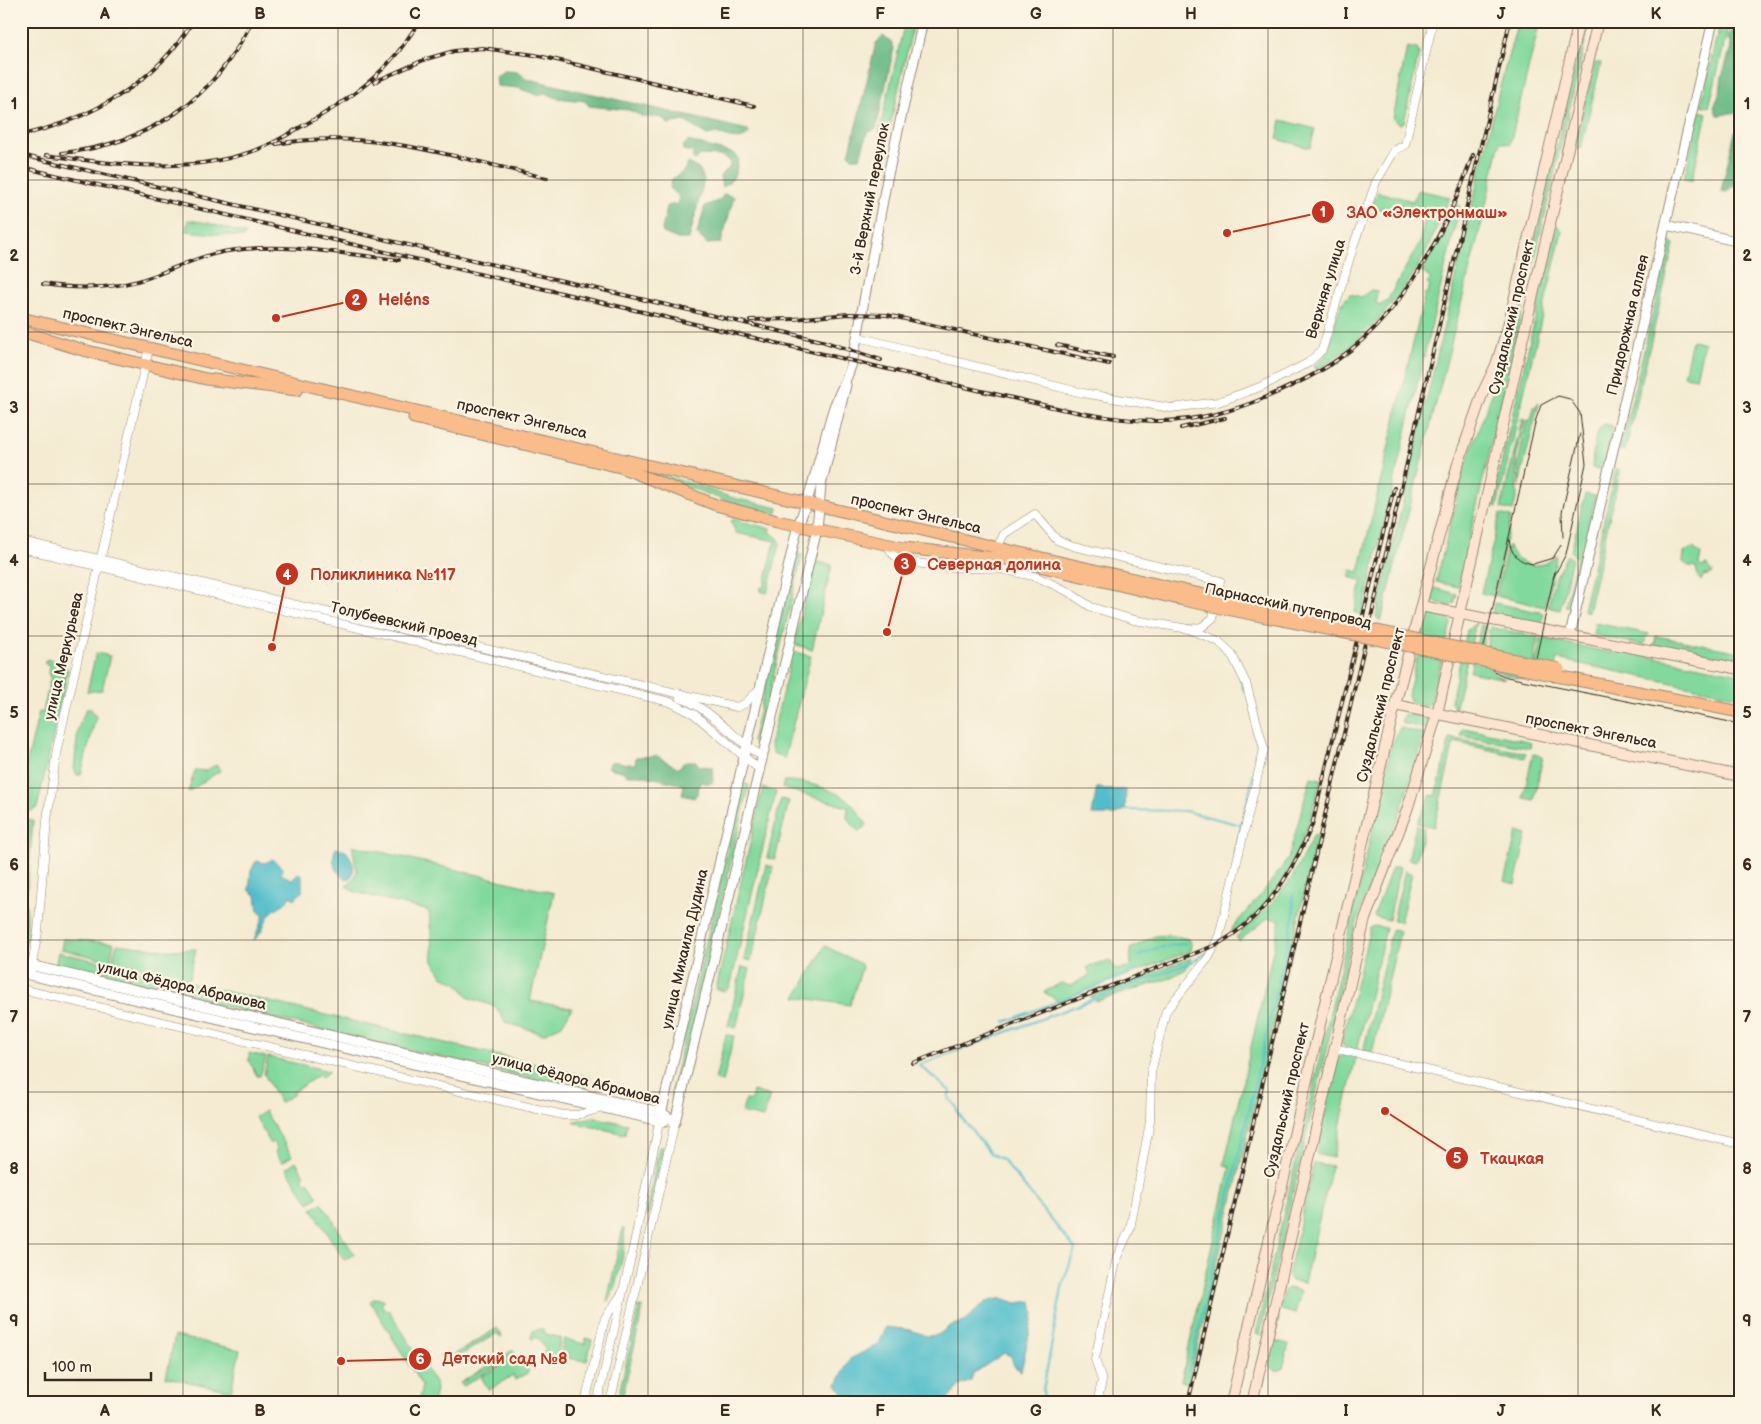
<svg xmlns="http://www.w3.org/2000/svg" width="1761" height="1424" font-family="'Balsamiq Sans',sans-serif">
	<rect width="100%" height="100%" fill="#fcf5e5"/>
	<filter id="ink" filterUnits="userSpaceOnUse"><feTurbulence type="fractalNoise" baseFrequency=".02" numOctaves="2"/><feDisplacementMap in="SourceGraphic" scale="10" xChannelSelector="R" yChannelSelector="G"/><feConvolveMatrix kernelMatrix="1 2 1 2 8 2 1 2 1" color-interpolation-filters="sRGB"/></filter>
	<filter id="wash" filterUnits="userSpaceOnUse"><feTurbulence type="fractalNoise" baseFrequency=".0096" numOctaves="4" result="noise"/><feDisplacementMap in="SourceGraphic" scale="20" xChannelSelector="R" yChannelSelector="G"/><feGaussianBlur stdDeviation="1.12" result="paint"/><feColorMatrix in="noise" values="0 0 0 0 0 0 0 0 0 0 0 0 0 0 0 0 0 1.4 0 .05"/><feComposite in="paint" operator="in"/></filter>
	<g filter="url(#wash)">
		<rect width="100%" height="100%" fill="#f4ebd2"/>
		<!-- green -->
		<g fill="#81d99d" stroke="#5e825e">
			<path d="M905 21H914L888 135 879 133Z"/>
			<path d="M1518 21H1540L1510 144 1500 142 1483 217 1381 621 1376 617 1499 90Z"/>
			<path d="M1585 21H1590L1458 587 1436 582 1463 471 1512 341Z"/>
			<path d="M1720 22 1729 24 1709 107 1701 105Z"/>
			<path d="M1407 47 1417 49 1419 53 1404 122 1400 124 1393 119Z"/>
			<path d="M1595 63H1601L1581 148 1575 146Z"/>
			<path d="M1700 111 1707 113 1692 181 1684 179Z"/>
			<path d="M1281 120 1315 129 1310 148 1277 139Z"/>
			<path d="M1418 190 1450 197C1438 223 1428 252 1412 276 1388 313 1355 347 1317 370L1314 366C1340 349 1328 313 1350 294L1361 297 1371 290 1377 291 1376 302 1379 306 1387 301 1420 242 1426 212 1400 205 1396 216 1371 206 1378 192 1413 201Z"/>
			<path d="M1456 204 1460 206 1362 615 1355 612 1362 581 1349 577 1351 570 1359 572 1425 293H1428L1430 286 1427 284 1431 279 1422 272Z"/>
			<path d="M188 220 208 223 246 234 244 237 186 231Z"/>
			<path d="M1557 225 1562 231 1497 507 1494 506 1492 503Z"/>
			<path d="M1670 242 1674 244 1625 451 1620 450Z"/>
			<path d="M1692 340 1704 343 1696 378 1684 376Z"/>
			<path d="M1539 402 1519 485 1518 465 1527 420H1531L1534 407Z"/>
			<path d="M1522 419 1525 420 1516 459 1517 495 1513 511 1501 508Z"/>
			<path d="M1604 424 1613 426 1604 464 1601 463 1599 469 1592 468C1594 452 1592 435 1604 424Z"/>
			<path d="M1616 469 1620 471 1588 612 1583 610Z"/>
			<path d="M656 472 733 498 778 508 777 513 732 503 655 475Z"/>
			<path d="M1585 494 1596 496 1570 607 1565 606 1577 558 1571 552Z"/>
			<path d="M1500 514 1511 517 1494 596 1481 593Z"/>
			<path d="M733 519 771 529 770 532 779 539 780 544 767 593 760 591 761 587 764 588 775 541 736 533 731 522Z"/>
			<path d="M1508 545C1517 567 1540 572 1557 555L1545 607 1496 596Z"/>
			<path d="M1693 548 1701 554 1699 565 1701 567 1707 565 1713 571 1712 574 1703 576 1701 581 1698 577 1696 567 1689 566 1683 562 1684 552Z"/>
			<path d="M796 553 802 555 758 742 755 744 752 742Z"/>
			<path d="M1567 555 1572 558 1560 610 1548 607 1555 578Z"/>
			<path d="M814 561 832 565 812 650 794 644Z"/>
			<path d="M1434 588 1457 594 1454 604 1449 606 1434 602 1432 596Z"/>
			<path d="M1494 603 1544 613 1541 624 1492 614Z"/>
			<path d="M1433 613 1448 617 1451 623 1431 703 1425 706 1411 703 1408 695 1427 618Z"/>
			<path d="M1476 623 1455 710 1451 701 1467 630Z"/>
			<path d="M1595 623 1649 634 1643 645 1593 635Z"/>
			<path d="M1481 625 1486 626C1481 651 1478 667 1505 679L1470 672Z"/>
			<path d="M1490 627 1538 637C1534 656 1532 667 1545 683 1503 674 1478 679 1490 627Z"/>
			<path d="M1656 636 1740 652V664L1654 647Z"/>
			<path d="M1541 638 1612 653 1613 649 1740 674V697L1557 659 1552 680 1536 663Z"/>
			<path d="M795 652 811 656 784 759 773 753 770 745 792 653Z"/>
			<path d="M96 653 110 656 102 690 87 692Z"/>
			<path d="M47 659 62 662 68 670 37 808 31 811 21 808 30 776 24 775 39 712 43 713 51 675 48 674 49 665 44 663Z"/>
			<path d="M86 709H91L96 717 81 775H77L74 769 78 729Z"/>
			<path d="M1404 714 1424 717 1427 721V729L1401 723Z"/>
			<path d="M1400 728 1425 734 1398 819 1362 905 1353 935 1260 1335 1256 1334 1392 744Z"/>
			<path d="M1463 728 1528 741 1531 742 1530 748 1461 736Z"/>
			<path d="M1450 738 1526 753 1525 758 1454 742 1434 827 1417 823 1431 795 1436 796Z"/>
			<path d="M1533 754 1543 756 1534 800 1523 798Z"/>
			<path d="M216 765 221 770 188 792 195 770 205 771Z"/>
			<path d="M1311 777 1321 779C1308 833 1284 904 1231 933L1233 927 1264 891 1288 859Z"/>
			<path d="M784 781C803 780 833 789 848 800 856 807 861 817 867 825L859 832 847 818 848 807 782 788Z"/>
			<path d="M743 783 749 785 676 1096 671 1095Z"/>
			<path d="M763 788 776 792 730 987 725 991 716 989Z"/>
			<path d="M781 799 789 801 775 859 767 858Z"/>
			<path d="M21 816 33 821 26 901 29 942 21 940Z"/>
			<path d="M1416 826 1424 828 1416 861 1408 859Z"/>
			<path d="M1517 832 1527 835 1515 884 1504 881Z"/>
			<path d="M1314 834 1318 835 1189 1383 1181 1381 1230 1167 1224 1165 1280 920 1268 918 1239 941 1236 937 1268 907 1292 878Z"/>
			<path d="M352 845 554 893 530 1001 572 1008 562 1025 543 1034 505 1022 496 1007 470 998 457 983 442 976 433 961 429 911 355 892 346 886 354 879 357 871Z"/>
			<path d="M766 865 773 867 751 961 744 959Z"/>
			<path d="M1397 866 1400 867 1389 920 1375 917 1374 915 1392 868Z"/>
			<path d="M1405 870 1412 874 1400 922 1393 921Z"/>
			<path d="M1374 926 1386 928 1357 1051 1343 1046 1342 1040 1370 928Z"/>
			<path d="M1392 929 1400 931 1372 1054 1363 1052Z"/>
			<path d="M1169 935 1189 939 1192 945 1191 951 1058 1001 1044 992 1061 983 1070 986 1090 975 1087 967 1110 961 1117 970 1131 966 1130 949 1155 936Z"/>
			<path d="M63 939 114 943 110 961 61 949Z"/>
			<path d="M117 944 168 950 196 949 189 979 112 961Z"/>
			<path d="M825 946 861 964 862 967 850 1005 796 997Z"/>
			<path d="M58 952 590 1077 588 1088H572L55 967Z"/>
			<path d="M1191 958 1186 969 1168 979 1097 1001 1090 997Z"/>
			<path d="M742 967 750 969 736 1028 728 1026Z"/>
			<path d="M726 1035 734 1036 723 1082 715 1080Z"/>
			<path d="M249 1053 266 1057 260 1076H257L249 1061Z"/>
			<path d="M1344 1055 1356 1057 1333 1158 1316 1154 1338 1058Z"/>
			<path d="M268 1057 329 1071 321 1078 319 1075 293 1092 294 1094 280 1103 264 1074Z"/>
			<path d="M753 1091 770 1096 763 1118 742 1113 745 1100 751 1101Z"/>
			<path d="M265 1111 292 1156 282 1162 275 1151 277 1149 273 1142 271 1144 255 1117Z"/>
			<path d="M593 1117 627 1124 625 1134 575 1123V1121Z"/>
			<path d="M659 1147H664L648 1216H646Z"/>
			<path d="M296 1161 304 1175 302 1176 305 1183 308 1181 318 1197 309 1203 286 1168Z"/>
			<path d="M1314 1163 1332 1166 1304 1283 1291 1281 1288 1276Z"/>
			<path d="M322 1203 354 1254 344 1260 312 1209Z"/>
			<path d="M623 1228C629 1238 616 1293 607 1302Z"/>
			<path d="M1288 1288 1301 1291 1295 1314 1279 1309 1284 1291Z"/>
			<path d="M376 1298 383 1300 384 1302 381 1304 385 1310 388 1309 435 1383 436 1390 433 1403H418L422 1386 370 1301Z"/>
			<path d="M639 1307 643 1308 621 1403H617Z"/>
			<path d="M1277 1317 1279 1318 1274 1341 1289 1344 1283 1368 1277 1371 1270 1367 1272 1342Z"/>
			<path d="M497 1328 502 1336 500 1337 497 1333 448 1363 446 1360Z"/>
			<path d="M540 1329H543L546 1334 561 1338 557 1357 547 1363 541 1353 546 1350 537 1337 532 1339 531 1337 533 1331Z"/>
			<path d="M175 1336 240 1350 231 1391 166 1377Z"/>
			<path d="M586 1338 592 1340 587 1361 560 1357 564 1339 585 1344Z"/>
			<path d="M513 1350 516 1353 464 1386 460 1383Z"/>
			<path d="M517 1355 529 1372 515 1380 513 1375 489 1390 481 1377Z"/>
		</g>
		<!-- forest -->
		<g fill="#68b984" stroke="#527251">
			<path d="M1740 28V113C1731 111 1724 116 1717 115L1714 107 1720 93 1722 76 1731 48 1728 37 1733 29Z"/>
			<path d="M883 36 892 43 894 48 876 129 867 133 860 158H852L849 155 876 43Z"/>
			<path d="M504 71 517 72 528 79 748 130 749 133C743 143 726 138 717 133L707 135 684 121 668 124 661 117H644L629 110 589 106 585 101 557 98 545 93 537 95 518 88 497 86 496 76Z"/>
			<path d="M1735 132 1740 134V187L1733 186 1727 192 1721 191Z"/>
			<path d="M688 141 735 154 738 159C736 173 735 181 722 187L720 176 730 167V161L722 156 700 155 696 160 693 159V152L683 150V146Z"/>
			<path d="M688 163 700 170 704 180 689 239H678L663 233 662 230 667 206 677 204 679 201 678 195 670 189 672 179 683 172Z"/>
			<path d="M724 194 734 197 721 243 707 244 697 234 705 206 720 200Z"/>
			<path d="M657 756 678 768 686 761H696L699 766 712 767 713 782 709 784 700 782 698 792 694 798 682 795 684 785 641 775H627L622 771 609 768 608 765 610 762C618 760 625 765 635 764L636 757Z"/>
		</g>
		<!-- water -->
		<g fill="#51becb" stroke="#467474">
			<path d="M1097 787H1102L1105 790H1126L1125 810 1114 815H1092Z"/>
			<path d="M336 848 346 851C353 860 356 867 351 878L345 879C335 871 330 861 336 848Z"/>
			<path d="M273 859 283 868 281 874 291 879 295 878 298 873 302 875V892L295 899 290 896C285 906 279 905 272 912 264 919 265 931 254 940L264 914 258 911 256 895 249 890 251 871 256 861 265 863Z"/>
			<path d="M1002 1298 1016 1303 1032 1301 1034 1313 1021 1371 1014 1366 1011 1356 1004 1353 973 1374 971 1381 959 1386 945 1403H854L848 1402 837 1384 850 1359 879 1344 886 1327 911 1330 926 1336 938 1335 950 1326 963 1322 986 1302Z"/>
		</g>
		<g fill="none" stroke-linecap="round" stroke-linejoin="round">
			<!-- stream -->
			<g stroke="#51becb" stroke-width="2">
				<path d="M1240 679 1244 691"/>
				<path d="M1256 732 1259 755"/>
				<path d="M1125 810 1185 811 1241 825"/>
				<path d="M1234 856 1254 773"/>
				<path d="M1139 956 1154 949 1186 943"/>
				<path d="M1005 1022 1136 971"/>
				<path d="M1189 1371 1294 914 1293 894"/>
				<path d="M1044 1403 1043 1390 1063 1283 1075 1249 1002 1159 991 1154 958 1113 956 1106 948 1098 950 1091 919 1065 1190 963 1207 953"/>
			</g>
		</g>
	</g>
	<g filter="url(#ink)">
		<g fill="none" stroke-linecap="round" stroke-linejoin="round">
			<defs>
				<g id="minor">
					<path d="M858 337 1083 393 1171 408 1218 402 1260 387 1308 363 1322 350 1354 244 1376 182 1395 150 1405 145 1433 21"/>
					<path d="M21 541 737 707 746 703 760 688"/>
					<path d="M888 545 891 552 899 560 941 567 1002 569 1037 577 1067 591 1091 607 1134 620 1189 629 1202 627 1213 618 1220 581 1073 546 1057 540 1035 514 1004 534 997 548"/>
					<path d="M21 548 670 702 694 714 760 770"/>
					<path d="M680 698C713 709 734 740 763 757"/>
					<path d="M30 975 38 932 47 820 57 749 149 348"/>
					<path d="M21 989 563 1115H577L602 1108"/>
					<path d="M1334 1048 1740 1144"/>
					<path d="M585 1403 605 1318 621 1295"/>
					<path d="M597 1403 634 1244 659 1123"/>
					<path d="M610 1403 675 1122"/>
					<path d="M1097 1403 1102 1381 1095 1359 1117 1257 1130 1229 1150 1122 1151 1072 1166 1011 1209 957 1219 936 1264 749 1246 683 1231 653 1218 641 1189 629"/>
				</g>
				<g id="tertiary">
					<path d="M1666 225 1740 242"/>
					<path d="M1570 635 1713 21"/>
					<path d="M21 963 642 1108 661 1112 675 1122"/>
					<path d="M21 973 664 1122"/>
					<path d="M675 1122 817 529 821 485 846 385"/>
					<path d="M659 1123 798 525C814 488 821 449 833 410 839 392 849 377 853 359L887 179 923 21"/>
				</g>
				<g id="secondary">
					<path d="M1421 606 1740 669"/>
					<path d="M1395 705 1740 776"/>
					<path d="M1231 1403 1395 705 1457 467 1483 392 1496 365 1507 330 1579 21"/>
					<path d="M1252 1403 1365 919 1407 810 1437 714 1524 333 1598 21"/>
				</g>
				<g id="primary">
					<path d="M21 318 1016 552"/>
					<path d="M21 331 83 350 206 379 297 390"/>
					<path d="M414 418 620 467 716 505 777 521 904 548 1014 560"/>
					<path d="M1557 676 1740 712"/>
				</g>
			</defs>
			<!-- minor casing -->
			<use href="#minor" stroke="#988a78" stroke-width="9"/>
			<!-- tertiary casing -->
			<use href="#tertiary" stroke="#988a78" stroke-width="11"/>
			<!-- secondary casing -->
			<use href="#secondary" stroke="#988a78" stroke-width="12"/>
			<!-- primary casing -->
			<use href="#primary" stroke="#988a78" stroke-width="13"/>
			<!-- minor -->
			<use href="#minor" stroke="#fff" stroke-width="8"/>
			<!-- tertiary -->
			<use href="#tertiary" stroke="#fff" stroke-width="9"/>
			<!-- secondary -->
			<use href="#secondary" stroke="#fde4d0" stroke-width="10"/>
			<!-- primary -->
			<use href="#primary" stroke="#f9bc8a" stroke-width="11"/>
			<!-- tram -->
			<g stroke="#3b2a1e" stroke-width="1">
				<path d="M1563 537 1562 512 1580 434"/>
				<path d="M1509 539C1510 554 1519 562 1533 564L1553 558 1561 545"/>
				<path d="M1553 578 1566 554 1586 464 1580 413 1570 399 1558 396 1541 405 1536 419 1484 646C1482 663 1492 672 1507 677L1740 724"/>
				<path d="M1554 682 1540 675 1535 663 1555 571"/>
			</g>
			<defs>
				<g id="rail">
					<path d="M374 82 426 59 454 51 482 48 535 55 754 106"/>
					<path d="M21 135C90 120 156 83 193 21"/>
					<path d="M276 144C368 127 458 158 547 178"/>
					<path d="M62 153C149 144 214 100 252 21"/>
					<path d="M21 155 822 341 881 360"/>
					<path d="M46 155C117 165 198 176 266 146 280 140 293 131 306 124 339 106 369 86 393 58 403 47 411 33 420 21"/>
					<path d="M21 167 973 389C1033 402 1094 420 1155 421 1193 422 1235 411 1269 396 1292 386 1316 375 1337 360 1405 313 1446 231 1473 155"/>
					<path d="M43 284C81 290 120 289 156 275 180 266 202 255 228 251 284 242 343 254 399 260"/>
					<path d="M750 320 794 319 848 314 887 315 1109 364"/>
					<path d="M1057 345 1113 357"/>
					<path d="M1181 428 1225 418"/>
					<path d="M913 1063 1216 945C1265 918 1291 875 1312 825L1394 488"/>
					<path d="M1188 1403 1510 21"/>
				</g>
			</defs>
			<!-- rail casing -->
			<use href="#rail" stroke="#3b2a1e" stroke-width="4"/>
			<!-- rail -->
			<use href="#rail" stroke="#fcf5e5" stroke-width="2" stroke-dasharray="5.5" stroke-linecap="butt"/>
			<defs>
				<g id="primary-bridge">
					<path d="M1016 552 1186 591 1559 669"/>
					<path d="M1014 560 1183 600 1557 676"/>
				</g>
			</defs>
			<!-- primary-bridge casing -->
			<use href="#primary-bridge" stroke="#988a78" stroke-width="13" stroke-linecap="butt"/>
			<!-- primary-bridge -->
			<use href="#primary-bridge" stroke="#f9bc8a" stroke-width="11"/>
		</g>
	</g>
	<!-- grid -->
	<path fill="none" stroke="#3b2a1e" stroke-width="1" stroke-opacity="0.55" d="M183 21V1403M338 21V1403M493 21V1403M648 21V1403M803 21V1403M958 21V1403M1113 21V1403M1268 21V1403M1423 21V1403M1578 21V1403M21 180H1740M21 332H1740M21 484H1740M21 636H1740M21 788H1740M21 940H1740M21 1092H1740M21 1244H1740"/>
	<g text-anchor="middle" dominant-baseline="central" stroke-width="4.5" stroke-linejoin="round" paint-order="stroke">
		<!-- street labels -->
		<g font-size="15" fill="#3b2a1e" stroke="#fcf5e5">
			<text transform="translate(870 199) rotate(-79)">3-й Верхний переулок</text>
			<text transform="translate(1326 289) rotate(-73)">Верхняя улица</text>
			<text transform="translate(1512 317) rotate(-77)">Суздальский проспект</text>
			<text transform="translate(1628 325) rotate(-77)">Придорожная аллея</text>
			<text transform="translate(128 328) rotate(13)">проспект Энгельса</text>
			<text transform="translate(522 419) rotate(13)">проспект Энгельса</text>
			<text transform="translate(916 514) rotate(13)">проспект Энгельса</text>
			<text transform="translate(1288 606) rotate(12)">Парнасский путепровод</text>
			<text transform="translate(404 624) rotate(13)">Толубеевский проезд</text>
			<text transform="translate(64 656) rotate(-77)">улица Меркурьева</text>
			<text transform="translate(1381 705) rotate(-76)">Суздальский проспект</text>
			<text transform="translate(1591 731) rotate(11)">проспект Энгельса</text>
			<text transform="translate(685 949) rotate(-77)">улица Михаила Дудина</text>
			<text transform="translate(182 986) rotate(13)">улица Фёдора Абрамова</text>
			<text transform="translate(576 1079) rotate(14)">улица Фёдора Абрамова</text>
			<text transform="translate(1287 1100) rotate(-77)">Суздальский проспект</text>
		</g>
	</g>
	<!-- callouts -->
	<path fill="none" stroke="#c8321e" stroke-width="2" d="M1227 233L1323 212M276 318L356 300M887 632L905 564M272 647L287 574M1385 1111L1457 1158M341 1361L420 1359"/>
	<g fill="#c8321e" stroke="#fcf5e5" stroke-width="2">
		<circle cx="1227" cy="233" r="5"/>
		<circle cx="276" cy="318" r="5"/>
		<circle cx="887" cy="632" r="5"/>
		<circle cx="272" cy="647" r="5"/>
		<circle cx="1385" cy="1111" r="5"/>
		<circle cx="341" cy="1361" r="5"/>
		<circle cx="1323" cy="212" r="12"/>
		<circle cx="356" cy="300" r="12"/>
		<circle cx="905" cy="564" r="12"/>
		<circle cx="287" cy="574" r="12"/>
		<circle cx="1457" cy="1158" r="12"/>
		<circle cx="420" cy="1359" r="12"/>
	</g>
	<g font-size="15" text-anchor="middle" font-weight="bold" fill="#fff">
		<text x="1323" y="217">1</text>
		<text x="356" y="305">2</text>
		<text x="905" y="569">3</text>
		<text x="287" y="580">4</text>
		<text x="1457" y="1163">5</text>
		<text x="420" y="1364">6</text>
	</g>
	<g font-size="16" text-anchor="middle" font-weight="bold" fill="#c8321e" stroke="#fcf5e5" stroke-width="4.5" stroke-linejoin="round" paint-order="stroke">
		<text x="1427" y="218">ЗАО «Электронмаш»</text>
		<text x="404" y="305">Heléns</text>
		<text x="994" y="570">Северная долина</text>
		<text x="383" y="580">Поликлиника №117</text>
		<text x="1512" y="1164">Ткацкая</text>
		<text x="505" y="1364">Детский сад №8</text>
	</g>
	<!-- margin -->
	<rect width="1761" height="1424" fill="none" stroke="#fcf5e5" stroke-width="55"/>
	<!-- scale -->
	<path d="M45 1372v8h106v-8" fill="none" stroke="#3b2a1e" stroke-width="2.5"/>
	<text x="52" y="1372" font-size="15" fill="#3b2a1e" stroke="#fcf5e5" stroke-width="4" paint-order="stroke">100 m</text>
	<rect x="28" y="28" width="1706" height="1368" fill="none" stroke="#3b2a1e" stroke-width="2"/>
	<g font-size="16" text-anchor="middle" font-weight="bold" fill="#3b2a1e">
		<text x="105" y="19">A</text>
		<text x="260" y="19">B</text>
		<text x="415" y="19">C</text>
		<text x="570" y="19">D</text>
		<text x="725" y="19">E</text>
		<text x="880" y="19">F</text>
		<text x="1036" y="19">G</text>
		<text x="1191" y="19">H</text>
		<text x="1346" y="19">I</text>
		<text x="1501" y="19">J</text>
		<text x="1656" y="19">K</text>
		<text x="14" y="109">1</text>
		<text x="1747" y="109">1</text>
		<text x="14" y="261">2</text>
		<text x="1747" y="261">2</text>
		<text x="14" y="413">3</text>
		<text x="1747" y="413">3</text>
		<text x="14" y="566">4</text>
		<text x="1747" y="566">4</text>
		<text x="14" y="718">5</text>
		<text x="1747" y="718">5</text>
		<text x="14" y="870">6</text>
		<text x="1747" y="870">6</text>
		<text x="14" y="1022">7</text>
		<text x="1747" y="1022">7</text>
		<text x="14" y="1174">8</text>
		<text x="1747" y="1174">8</text>
		<text x="14" y="1326">9</text>
		<text x="1747" y="1326">9</text>
		<text x="105" y="1416">A</text>
		<text x="260" y="1416">B</text>
		<text x="415" y="1416">C</text>
		<text x="570" y="1416">D</text>
		<text x="725" y="1416">E</text>
		<text x="880" y="1416">F</text>
		<text x="1036" y="1416">G</text>
		<text x="1191" y="1416">H</text>
		<text x="1346" y="1416">I</text>
		<text x="1501" y="1416">J</text>
		<text x="1656" y="1416">K</text>
	</g>
</svg>
